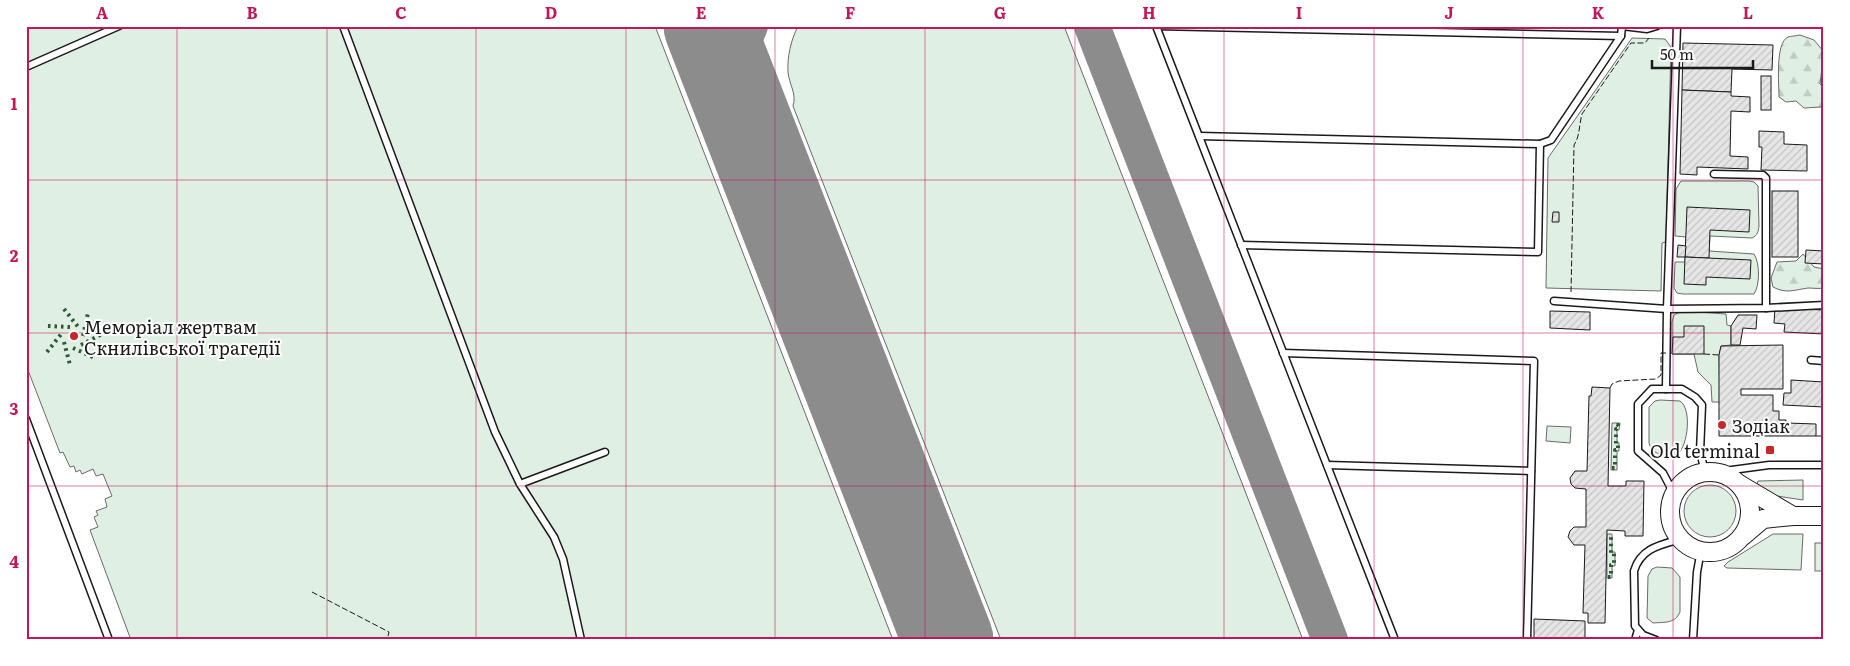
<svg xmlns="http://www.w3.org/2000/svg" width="1850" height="666" font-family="Literata,serif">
	<defs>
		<pattern id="forest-firs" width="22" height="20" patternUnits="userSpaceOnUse" patternTransform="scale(1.25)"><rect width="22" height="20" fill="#e0efe3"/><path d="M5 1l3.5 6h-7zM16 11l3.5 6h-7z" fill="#c0ccc2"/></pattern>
		<pattern id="building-hatch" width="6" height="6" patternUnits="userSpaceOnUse" patternTransform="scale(1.25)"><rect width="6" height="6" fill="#e6e6e6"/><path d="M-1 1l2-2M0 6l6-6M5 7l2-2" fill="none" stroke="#c5c5c5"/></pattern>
	</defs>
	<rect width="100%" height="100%" fill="#fff"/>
	<!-- grass -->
	<g fill="#e0efe3" stroke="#6a6a6a">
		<path d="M26 26H655L893 640H131L90 530 98 527 94 517 98 515 96 511 107 507 105 499 112 496 103 474 96 476 93 469 82 474 80 470 76 472 74 466 70 467 63 452 60 453 26 365V306L28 305 26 300Z"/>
		<path d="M798 26H1064L1303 640H1001L793 106C797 94 789 84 788 72 787 57 791 40 798 26Z"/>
		<path d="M1632 38 1665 39 1671 47 1666 242 1662 243 1661 291 1546 288 1548 158Z"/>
		<path d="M1681 181H1749L1754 182 1758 186 1759 226C1758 232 1758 235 1752 238L1710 236 1709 251 1754 254C1760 263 1760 285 1754 294H1683L1677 293 1674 288 1675 262H1685L1686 237 1675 236 1676 189Z"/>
		<path d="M1682 311 1726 314 1727 325 1731 326V345L1721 346 1719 355 1720 402H1712L1711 385 1698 372 1694 354H1672V322L1674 315Z"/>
		<path d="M1660 400 1680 401C1692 409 1688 445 1678 454 1666 455 1653 457 1649 443V407L1655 401Z"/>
		<path d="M1612 423H1620L1619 430H1617V442L1619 443V451H1617V470H1611Z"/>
		<path d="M1547 426 1571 427 1570 443 1546 441Z"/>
		<path d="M1803 480V500L1777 496 1757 484 1758 481Z"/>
		<circle cx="1710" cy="511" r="26"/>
		<path d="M1607 534H1612V552H1615V566H1612V578H1607Z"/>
		<path d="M1773 534H1803L1801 570 1727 568 1724 566 1728 562Z"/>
		<rect x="1815" y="543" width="9" height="28"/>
		<path d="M1657 567 1672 568 1680 577V612C1675 624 1664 622 1653 623L1647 618 1648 576 1652 569Z"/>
	</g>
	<!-- forest -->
	<g fill="url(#forest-firs)" stroke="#6a6a6a">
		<path d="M1800 35 1814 40 1824 52 1820 84 1824 88V103L1821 107 1804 108 1796 101 1786 102 1779 97C1779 84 1775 43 1788 37 1791 36 1796 36 1800 35Z"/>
		<path d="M1803 254 1814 267 1824 269V288C1819 289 1813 288 1808 288 1794 290 1786 294 1773 287L1771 278 1777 262 1796 261Z"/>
	</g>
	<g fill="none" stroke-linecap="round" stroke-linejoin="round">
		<!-- taxiway -->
		<g stroke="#8c8c8c" stroke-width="36">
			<path d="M1092 26 1330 640"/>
			<path d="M742 110C734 83 738 53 750 26"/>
		</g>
		<!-- runway -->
		<path stroke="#8c8c8c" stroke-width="91" d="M709 26 948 640"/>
	</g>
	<!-- building -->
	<g fill="url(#building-hatch)" stroke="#1a1a1a">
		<path d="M1683 43 1773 45 1772 70 1732 69 1731 92 1682 90Z"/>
		<rect x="1761" y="76" width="10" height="34"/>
		<path d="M1682 90 1731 92V96L1750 97V112L1731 111 1730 156 1748 157V169L1697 167V175L1680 174Z"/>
		<path d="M1759 131 1784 132V144L1807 145V171L1761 170 1762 147H1759Z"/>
		<rect x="1772" y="191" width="26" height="66"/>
		<path d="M1687 207 1750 210 1749 232 1710 230 1709 258 1685 257Z"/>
		<path d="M1553 212H1559V222H1552Z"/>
		<path d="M1678 245 1686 246 1685 257H1677Z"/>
		<path d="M1806 250 1824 251V264L1805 263Z"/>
		<path d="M1685 257 1751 260 1750 279 1706 277V285L1684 284Z"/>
		<path d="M1775 308 1824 310V334L1784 332 1785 324 1774 323Z"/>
		<path d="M1550 311 1590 312V330L1550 328Z"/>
		<path d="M1738 315H1757L1756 329 1743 328 1740 345H1731V326Z"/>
		<path d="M1684 326H1704V354H1672L1673 337H1684Z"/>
		<path d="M1783 345V389H1741V395H1773V411H1779V420H1786V423L1816 424V436H1719V355L1721 346Z"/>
		<path d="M1791 380 1824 382V407L1783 405 1784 393H1791Z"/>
		<path d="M1592 387 1610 388 1608 486H1626V481H1644L1643 536H1625V531L1607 530 1605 623H1588V613H1583L1585 545H1574L1568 537 1570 531 1574 527H1586V489L1575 488 1571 484 1570 478 1575 471H1587L1589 396H1591Z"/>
		<path d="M1534 619 1585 621V640H1534Z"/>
	</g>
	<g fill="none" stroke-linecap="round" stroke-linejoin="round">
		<defs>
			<g id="lane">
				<path d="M343 26 495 432 520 484 554 537 563 559 581 640"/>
				<path d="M1156 26 1395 640"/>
				<path d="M1156 26 1621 36"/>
				<path d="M1622 26 1647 29 1657 26"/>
				<path d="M26 67 119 26"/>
				<path d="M1199 136 1540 144 1551 140 1621 36 1622 26"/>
				<path d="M1714 174 1763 175 1766 178V308"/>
				<path d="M1241 245 1538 252 1540 144"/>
				<path d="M1554 301 1667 309 1766 308 1824 305"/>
				<path d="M1283 353 1534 361 1527 640"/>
				<path d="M1811 360 1824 361"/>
				<path d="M1666 389 1667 309 1677 26"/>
				<path d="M26 419 109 640"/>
				<path d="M1327 465 1531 471"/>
				<path d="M1717 472 1769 465H1824"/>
				<path d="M520 484 605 452"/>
				<path d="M1674 494 1663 473 1638 451V404L1652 389H1682L1695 397 1702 405 1700 452 1705 472"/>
				<path d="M1635 640 1638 630"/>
				<path d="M1656 640 1643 635 1635 626 1634 571C1641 548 1660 545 1681 539"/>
				<path d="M1693 640 1697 572 1701 550"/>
			</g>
			<g id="secondary">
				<circle cx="1710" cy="512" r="40"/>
				<path d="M1739 484 1793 516"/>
				<path d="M1743 536 1763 519 1793 516H1824"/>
			</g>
		</defs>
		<!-- lane casing -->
		<use href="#lane" stroke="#1a1a1a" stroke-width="9"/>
		<!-- secondary casing -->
		<use href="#secondary" stroke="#1a1a1a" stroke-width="20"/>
		<!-- lane -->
		<use href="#lane" stroke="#fff" stroke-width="6"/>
		<!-- secondary -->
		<use href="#secondary" stroke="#fff" stroke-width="18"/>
		<!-- hedge -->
		<g stroke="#2b5a34" stroke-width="4" stroke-dasharray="2.5 4" stroke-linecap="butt">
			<path d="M64 309 79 328"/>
			<path d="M48 326 70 327"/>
			<path d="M83 336 88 313"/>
			<path d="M64 342 70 365"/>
			<path d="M81 345 102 334"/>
			<path d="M73 348 95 358"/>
			<path d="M47 352 62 333"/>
			<path d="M1612 468H1615V450H1618V444H1616V429H1618V425H1613"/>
			<path d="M1608 577H1611V565L1614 564V553H1611V535H1609"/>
		</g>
		<!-- fence -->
		<g stroke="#1a1a1a" stroke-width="1" stroke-dasharray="6 2.5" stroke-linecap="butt">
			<path d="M1571 292 1574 145C1580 136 1579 125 1582 114L1631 43H1645L1649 38"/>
			<path d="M1704 354 1719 355"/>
			<path d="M1610 388 1612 384 1619 381 1656 379 1661 375V353H1667"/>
			<path d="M1816 436H1824"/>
			<path d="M312 592 389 632 387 640"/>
		</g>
	</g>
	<!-- grid -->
	<path fill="none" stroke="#c2185b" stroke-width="1" stroke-opacity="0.55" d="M177 26V640M327 26V640M476 26V640M626 26V640M775 26V640M925 26V640M1075 26V640M1224 26V640M1374 26V640M1523 26V640M1673 26V640M26 180H1824M26 333H1824M26 486H1824"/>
	<!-- markers -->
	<g fill="#c62828" stroke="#fff" stroke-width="2">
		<circle cx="74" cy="336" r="5"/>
		<circle cx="1722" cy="425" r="5"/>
		<rect x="1765" y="445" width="10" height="10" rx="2.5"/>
	</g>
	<g text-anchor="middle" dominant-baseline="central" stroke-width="4" stroke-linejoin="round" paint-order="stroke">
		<!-- poi labels -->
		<g font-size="18" fill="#1a1a1a" stroke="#fff" text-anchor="start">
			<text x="84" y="326">Меморіал жертвам<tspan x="84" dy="21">Скнилівської трагедії</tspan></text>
			<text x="1732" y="425">Зодіак</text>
			<text x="1760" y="450" text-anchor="end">Old terminal</text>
		</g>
	</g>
	<!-- border -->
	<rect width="1850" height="666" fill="none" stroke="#ffffff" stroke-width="55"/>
	<!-- scale -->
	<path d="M1652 60v8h101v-8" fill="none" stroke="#1a1a1a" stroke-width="2.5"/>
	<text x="1660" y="60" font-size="15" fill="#1a1a1a" stroke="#ffffff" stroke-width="4" paint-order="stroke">50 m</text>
	<rect x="28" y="28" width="1794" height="610" fill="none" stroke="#c2185b" stroke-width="2"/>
	<g font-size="16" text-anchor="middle" font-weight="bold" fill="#c2185b">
		<text x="102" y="19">A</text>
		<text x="252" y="19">B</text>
		<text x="401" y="19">C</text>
		<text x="551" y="19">D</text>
		<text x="701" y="19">E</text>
		<text x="850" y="19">F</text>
		<text x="1000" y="19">G</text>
		<text x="1149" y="19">H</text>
		<text x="1299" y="19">I</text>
		<text x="1449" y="19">J</text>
		<text x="1598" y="19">K</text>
		<text x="1748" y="19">L</text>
		<text x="14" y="110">1</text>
		<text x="14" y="262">2</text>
		<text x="14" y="415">3</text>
		<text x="14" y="568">4</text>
	</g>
</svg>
